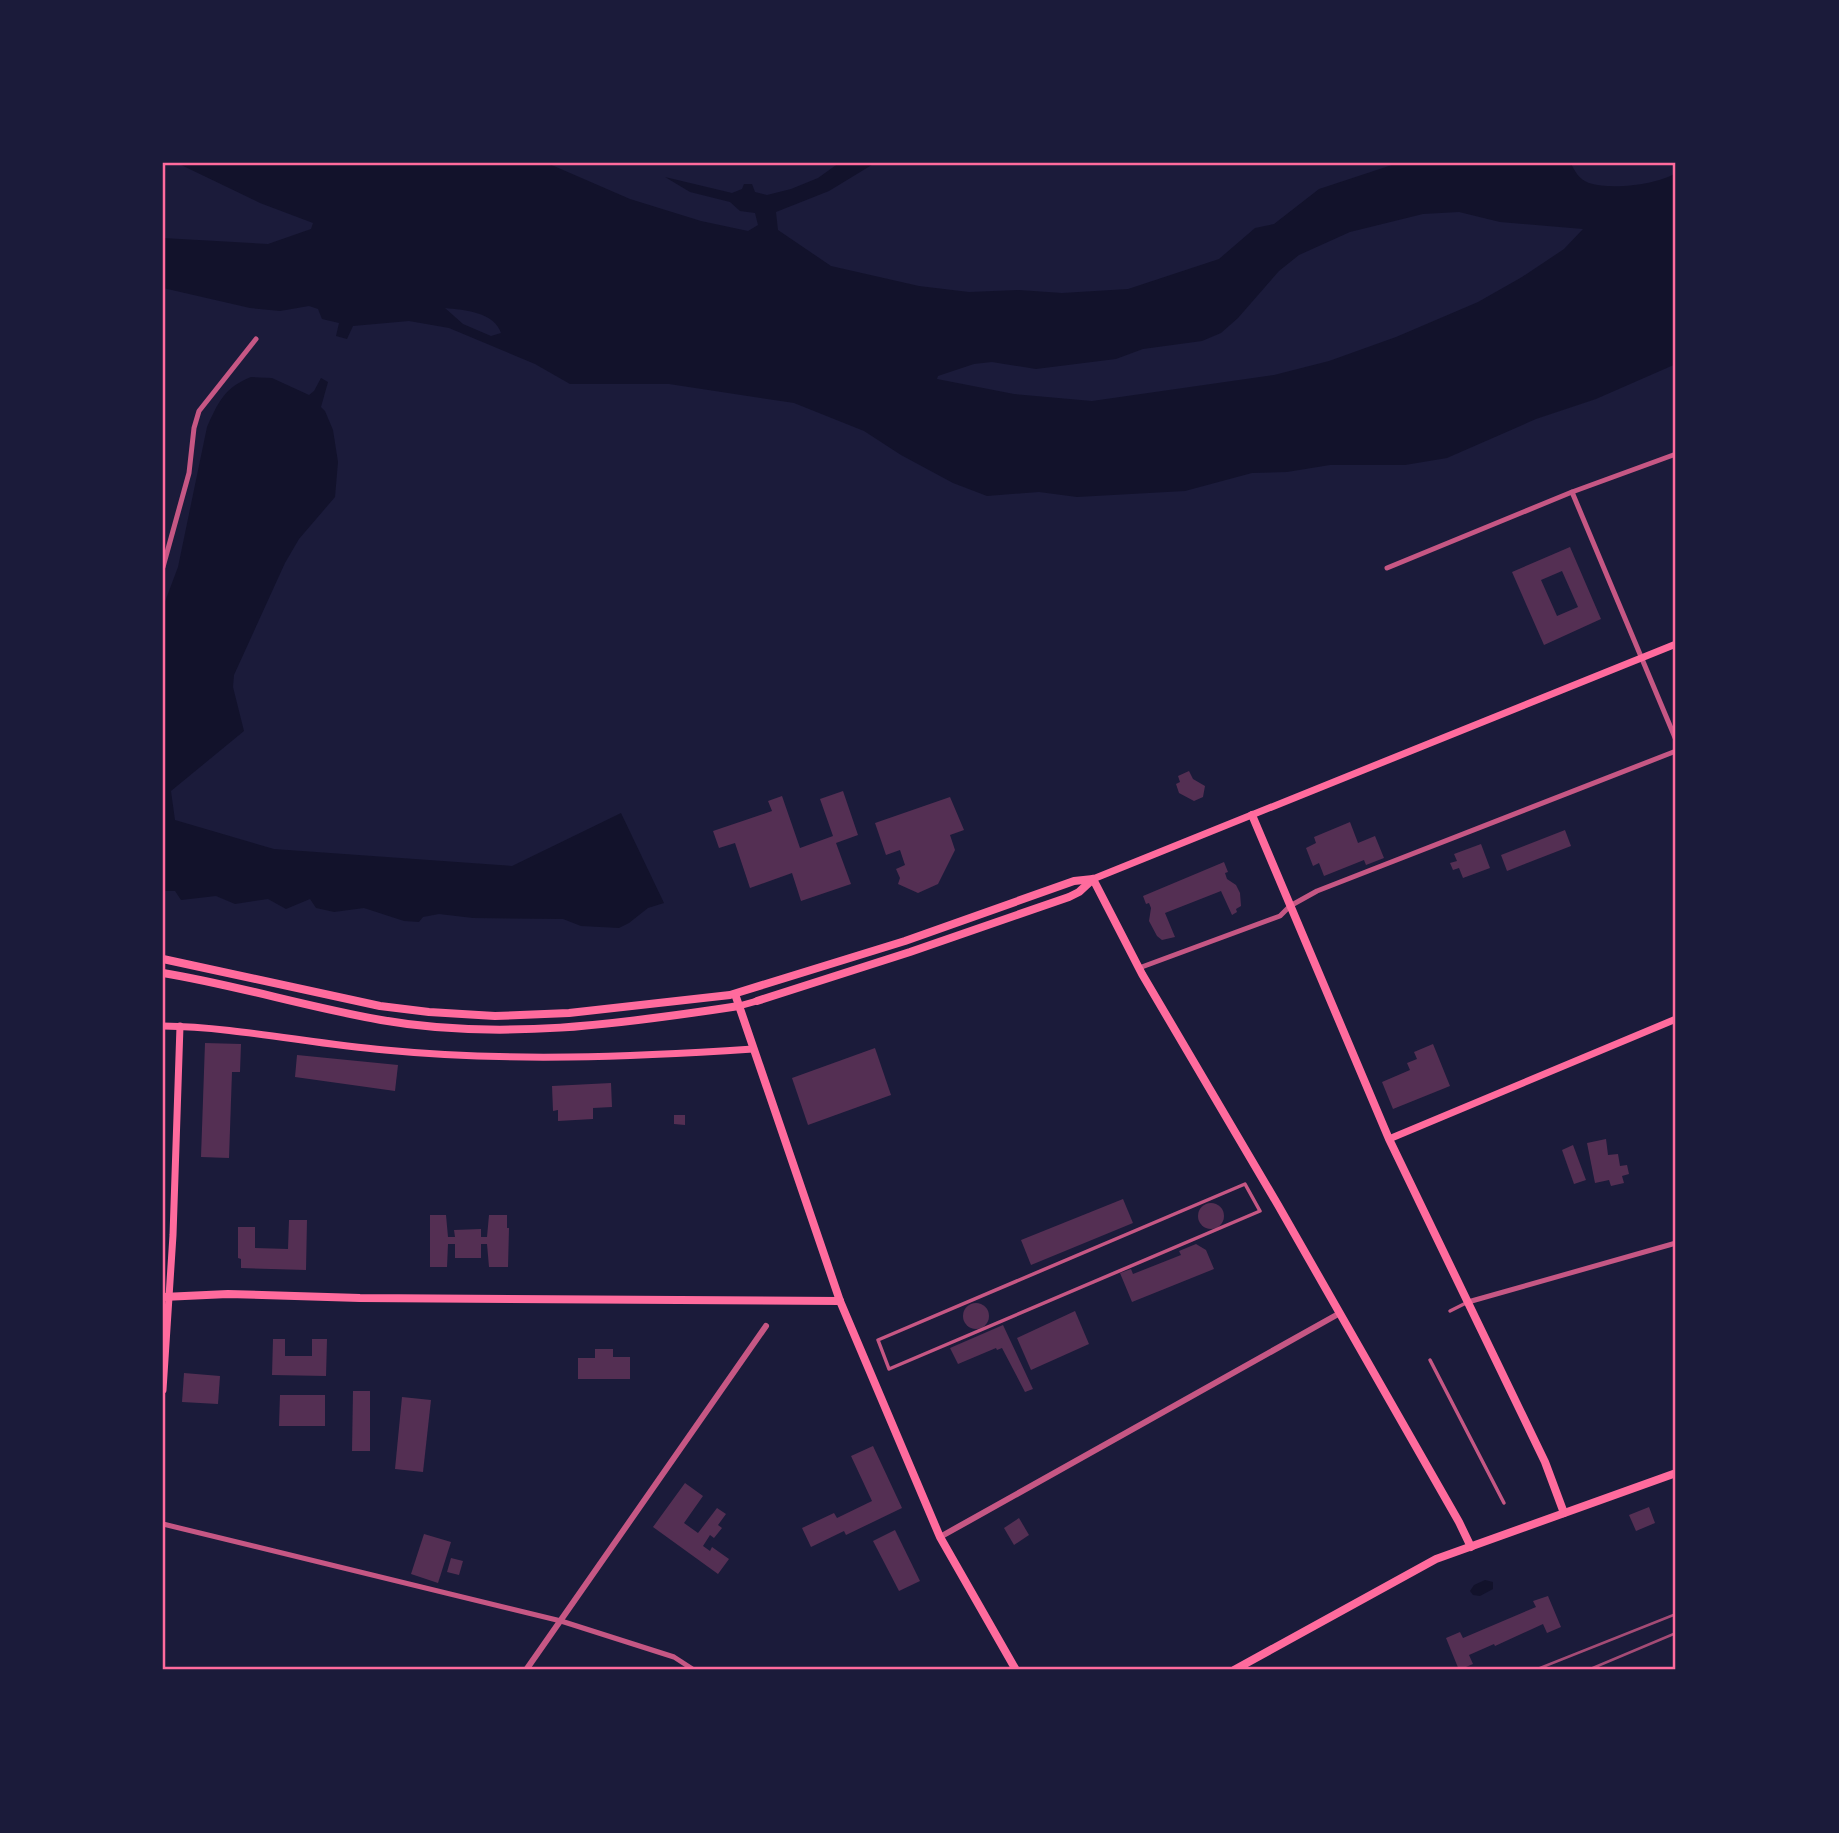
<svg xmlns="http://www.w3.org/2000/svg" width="1839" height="1833" font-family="Montserrat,sans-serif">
	<rect width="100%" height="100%" fill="#1b1b3a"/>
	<!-- water -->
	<g fill="#12122b" fill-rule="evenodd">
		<path d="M177 163H547L630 199 701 221 748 231 758 225 755 213 740 211 730 202 690 192 665 177 732 193 742 189 744 184H752L755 192 767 195 791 189 818 178 839 163H875L829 191 776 212 778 230 831 266 919 286 969 292 1019 290 1062 293 1128 289 1219 259 1255 228 1274 224 1319 189 1398 163H1571C1574 171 1580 180 1589 183 1612 190 1656 185 1676 173V364L1596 399 1536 419 1447 458 1405 465H1330L1287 472 1252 473 1185 491 1077 497 1039 492 987 496 953 483 901 455 864 431 794 403 669 384H570L535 364 449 328 409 321 353 326 347 339 336 336 339 323 322 319 318 309 309 306 280 311 250 308 163 288V238L268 244 311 229 313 223 260 203ZM1459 212 1500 222 1583 229 1564 249 1522 277 1478 302 1396 337 1329 361 1274 375 1092 401 1014 394 937 379 938 376 974 364 992 362 1036 369 1116 359 1143 349 1202 341 1221 333 1238 318 1279 271 1299 255 1350 232 1423 214ZM445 308C465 310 494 312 501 333L491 336 463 324Z"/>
		<path d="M251 377 272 378 309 395 314 391 321 378 328 382 321 407 325 411 333 430 338 462 335 497 299 539 285 563 234 675 233 687 244 731 171 791 175 820 274 849 512 866 621 813 664 903 648 908 629 923 619 928 581 926 563 919 473 918 439 914 423 917 419 922 404 921 364 908 334 912 316 908 310 899 286 909 268 899 235 904 216 896 181 900 175 891H163V607L178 567 207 427C219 401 224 388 251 377Z"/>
		<path d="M1485 1580 1493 1582V1589L1480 1596 1473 1595 1470 1591 1474 1585Z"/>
	</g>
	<!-- building -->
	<g fill="#542f53" fill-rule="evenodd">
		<path d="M1570 547 1601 619 1544 645 1512 572ZM1562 571 1578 607 1557 616 1541 580Z"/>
		<path d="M1189 771 1193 779 1205 786 1203 797 1194 801 1179 793 1176 784 1180 782 1178 776Z"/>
		<path d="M843 791 858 835 836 843 851 884 801 901 792 873 750 888 735 843 719 848 713 831 772 811 768 801 782 796 800 848 833 836 820 799Z"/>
		<path d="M950 797 964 830 950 835 955 850 938 884 918 893 898 884 900 878 896 869 905 865 900 850 886 855 875 823Z"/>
		<path d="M1350 822 1358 843 1375 836 1384 858 1366 865 1364 860 1324 876 1319 863 1313 866 1306 848 1316 843 1314 837Z"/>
		<path d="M1565 830 1571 846 1507 871 1501 855Z"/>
		<path d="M1481 844 1490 868 1463 878 1459 868 1453 870 1450 863 1457 861 1454 854Z"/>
		<path d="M1224 862 1228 872 1225 873 1227 879 1236 885 1240 893 1241 906 1236 909 1237 912 1232 915 1221 891 1165 913 1175 937 1162 940 1157 936 1149 921 1151 908 1149 903 1146 904 1143 896Z"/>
		<path d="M205 1043 241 1044 240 1072H232L229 1158 201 1157Z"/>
		<path d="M1433 1044 1450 1086 1393 1109 1382 1082 1410 1070 1407 1063 1417 1059 1414 1052Z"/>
		<path d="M875 1048 891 1095 808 1125 792 1078Z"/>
		<path d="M297 1055 398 1065 395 1091 295 1077Z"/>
		<path d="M611 1083 612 1107 593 1108V1119L558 1121V1110L553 1111 552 1086Z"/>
		<path d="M674 1115H685V1125L674 1124Z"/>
		<path d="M1606 1139 1608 1155 1618 1154 1620 1166 1627 1165 1629 1174 1622 1176 1624 1183 1611 1186 1609 1180 1595 1183 1587 1143Z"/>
		<path d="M1573 1145 1586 1180 1574 1184 1562 1150Z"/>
		<path d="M1123 1199 1133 1223 1031 1265 1021 1240Z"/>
		<circle cx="1211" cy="1216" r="13"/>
		<path d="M430 1215H446L448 1237H455L454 1230 481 1229V1237H487L489 1215H507V1228H509L508 1267H489L487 1244H481V1258H455V1244H448L447 1267H430Z"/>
		<path d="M289 1220H307L306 1270 241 1268V1259L238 1258V1227H255V1248L288 1249Z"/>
		<path d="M1196 1244 1206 1250 1214 1269 1132 1302 1120 1273 1131 1269 1133 1274 1181 1255 1179 1251Z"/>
		<circle cx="976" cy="1316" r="13"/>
		<path d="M1075 1311 1089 1344 1031 1370 1017 1338Z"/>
		<path d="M1003 1325 1033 1389 1025 1392 1002 1348 997 1350 996 1348 958 1364 950 1348Z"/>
		<path d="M273 1339H285V1356H312V1339H327L326 1376 272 1375Z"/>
		<path d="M595 1349H613V1357H630V1379H578V1358H595Z"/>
		<path d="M184 1373 220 1376 218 1404 182 1402Z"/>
		<path d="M353 1391H370V1451H352Z"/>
		<path d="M280 1395H325V1426H279Z"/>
		<path d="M402 1397 431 1400 423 1472 395 1469Z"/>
		<path d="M873 1446 902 1508 846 1535 844 1531 811 1547 802 1528 834 1513 837 1518 872 1501 851 1456Z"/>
		<path d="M685 1483 703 1496 684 1523 698 1533 717 1508 726 1514 718 1525 722 1528 714 1538 710 1535 703 1546 710 1551 712 1547 729 1559 718 1574 653 1527Z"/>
		<path d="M1649 1507 1655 1523 1636 1531 1629 1515Z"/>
		<path d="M1019 1518 1029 1535 1014 1545 1004 1528Z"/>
		<path d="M895 1530 920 1581 899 1591 873 1541Z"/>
		<path d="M424 1534 451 1542 438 1583 411 1574Z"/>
		<path d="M451 1558 463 1561 459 1575 447 1572Z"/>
		<path d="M1548 1596 1561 1627 1547 1633 1543 1624 1495 1646 1494 1644 1469 1655 1473 1664 1459 1670 1446 1638 1460 1632 1463 1638 1536 1607 1533 1601Z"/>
	</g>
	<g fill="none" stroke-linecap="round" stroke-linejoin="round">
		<!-- pedestrian -->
		<g stroke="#c65784" stroke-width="3.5">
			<path d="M1245 1184 1260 1211 889 1369 878 1340Z"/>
			<path d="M1450 1311 1466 1303"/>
			<path d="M1430 1360 1504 1503"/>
		</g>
		<!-- minor -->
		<g stroke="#c65784" stroke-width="5">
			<path d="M1572 492 1676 740"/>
			<path d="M163 567 189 473 194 428 199 411 256 339"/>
			<path d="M1387 568 1572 492 1676 454"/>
			<path d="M1139 968 1280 916 1290 906 1317 891 1676 751"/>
			<path d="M1468 1302 1676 1243"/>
			<path d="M163 1524 561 1621 674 1657 694 1670"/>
			<path d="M735 1670H736"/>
		</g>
		<!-- tertiary -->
		<g stroke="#c65784" stroke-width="6">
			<path d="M940 1537 1340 1313"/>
			<path d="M526 1670 766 1326"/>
		</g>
		<!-- secondary -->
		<g stroke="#ff6b9d" stroke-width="7">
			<path d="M1093 879 1676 644"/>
			<path d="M739 1006 757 1001"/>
			<path d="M163 1026C238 1027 311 1044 385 1050 508 1062 630 1057 753 1049"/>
			<path d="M1389 1139 1676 1019"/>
			<path d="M163 1390 173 1235 180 1026"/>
		</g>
		<!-- primary -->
		<g stroke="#ff6b9d" stroke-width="8">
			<path d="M1252 815 1389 1139 1545 1462 1564 1513"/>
			<path d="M1093 879 1142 974 1278 1205 1459 1522 1471 1547"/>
			<path d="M163 959 380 1006 429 1012 495 1016 569 1013 730 995 905 941 1074 881 1093 879"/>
			<path d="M163 973C236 985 307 1007 381 1020 500 1041 621 1024 739 1006"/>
			<path d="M735 994 840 1301 940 1537 1016 1670"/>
			<path d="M757 1001 910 952 1069 897 1079 892 1093 879"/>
			<path d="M163 1297 228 1294 360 1298 840 1301"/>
			<path d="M1234 1670 1436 1559 1676 1473"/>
		</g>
		<!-- rail -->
		<g stroke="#a44b75" stroke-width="2.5">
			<path d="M1535 1670 1676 1614"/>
			<path d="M1588 1670 1676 1633"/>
		</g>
	</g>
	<!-- border -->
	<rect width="1839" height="1833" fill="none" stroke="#1b1b3a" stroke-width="329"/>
	<rect x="164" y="164" width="1510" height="1504" fill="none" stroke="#ff6b9d" stroke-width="2.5"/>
</svg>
